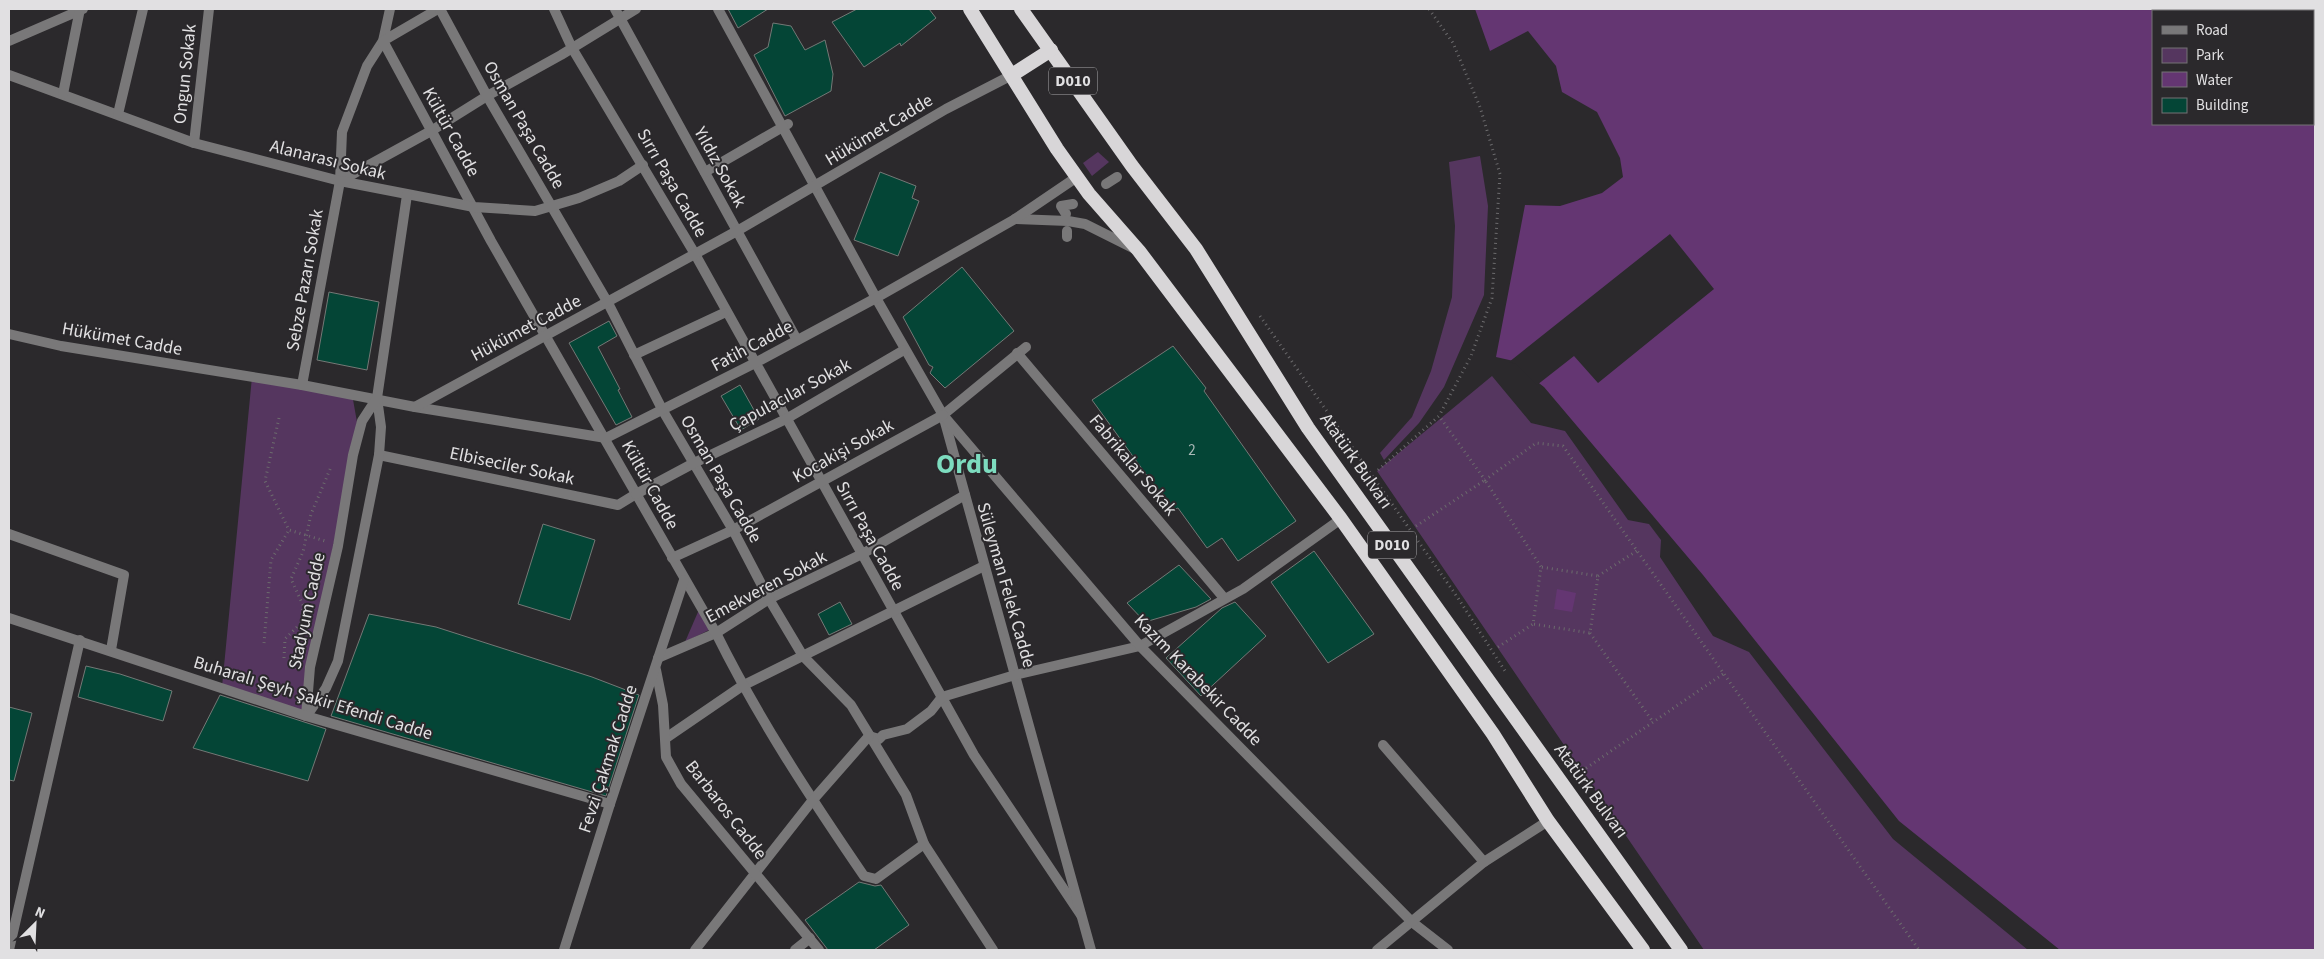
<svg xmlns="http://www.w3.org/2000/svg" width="2324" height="959" font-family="'Source Sans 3',sans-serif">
	<rect width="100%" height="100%" fill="#2b292c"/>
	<!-- green -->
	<g fill="#55365f">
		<path d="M1098 152 1109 162 1092 176 1083 163Z"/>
		<path d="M1480 156 1488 206 1484 295 1444 387 1419 423 1384 460 1380 453 1412 417 1431 371 1452 297 1455 226 1449 162Z"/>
		<path d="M1492 376 1531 423 1565 431 1628 520 1649 524 1661 540 1660 557 1713 636 1749 652 1893 839 2028 950H1704L1377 471Z"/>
		<path d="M252 377 352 394 357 422 310 667 306 716 222 687Z"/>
		<path d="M701 605 713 628 685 642Z"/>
	</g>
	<!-- water -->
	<g fill="#643672" fill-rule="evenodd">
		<path d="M1475 9H2315V950H2060L1899 821 1703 575 1544 387 1531 377 1518 362 1496 357 1525 205 1560 206 1602 193 1623 177 1620 158 1597 112 1562 92 1556 66 1528 31 1490 51ZM2153 11H2313V124H2153Z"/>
		<path d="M1557 589 1576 593 1572 612 1554 609Z"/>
	</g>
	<!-- pier -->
	<path fill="#2b292c" d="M1670 234 1714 289 1598 383 1574 356 1537 385 1516 364 1509 362Z"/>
	<!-- building -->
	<g fill="#044536" stroke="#747876">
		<path d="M728 9H768L738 28Z"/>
		<path d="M857 9H929L936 18 901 46 900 43 864 67 832 22Z"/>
		<path d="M773 23 791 26 805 50 825 40 833 74 831 91 785 116 754 55 768 47Z"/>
		<path d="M880 172 916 186 912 198 919 201 898 256 854 240Z"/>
		<path d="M962 267 1014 331 945 388 930 373 933 367 929 365 903 317Z"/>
		<path d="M329 292 379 302 367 370 317 360Z"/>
		<path d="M609 321 617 336 598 347 620 389 618 390 632 417 616 425 569 343Z"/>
		<path d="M1173 346 1206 388 1204 391 1296 521 1238 561 1222 538 1207 548 1178 508 1172 510 1092 400Z"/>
		<path d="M740 385 759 419 741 430 721 396Z"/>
		<path d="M543 524 595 540 570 620 518 604Z"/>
		<path d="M1314 551 1374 634 1328 663 1271 582Z"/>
		<path d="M1179 565 1211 599 1196 607 1145 622 1127 603Z"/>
		<path d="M840 602 852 624 829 635 818 614Z"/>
		<path d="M1235 602 1266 636 1201 696 1166 658 1222 608Z"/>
		<path d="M369 614 436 627 592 677 639 695 606 796 331 716Z"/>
		<path d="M86 666 120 674 172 691 163 721 78 697Z"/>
		<path d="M220 695 326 729 308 781 193 748Z"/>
		<path d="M9 707 32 713 14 781 9 780Z"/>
		<path d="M859 882 875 886 881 885 909 925 874 950H828L805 920Z"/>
	</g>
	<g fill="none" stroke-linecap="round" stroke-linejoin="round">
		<!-- path -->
		<g stroke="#6c6b6d" stroke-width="3" stroke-dasharray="1 4" stroke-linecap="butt">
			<path d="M1429 9 1453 43 1480 107 1500 174 1492 298 1471 356 1439 416"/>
			<path d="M1260 316 1458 598 1505 671"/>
			<path d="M279 418 265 481 289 530 325 541"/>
			<path d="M1378 470 1439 416 1485 480 1536 443 1563 446 1919 950"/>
			<path d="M1416 526 1485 480 1541 567 1533 624 1590 633 1598 576 1541 567"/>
			<path d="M1598 576 1638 550"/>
			<path d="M1590 633 1653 722"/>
			<path d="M264 643 271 560 289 530"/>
			<path d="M1498 647 1533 624"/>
			<path d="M284 658 285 639 302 622 303 605 291 579 303 552 311 514 331 467"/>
			<path d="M1582 771 1723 674"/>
		</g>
		<!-- pedestrian -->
		<g stroke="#797879" stroke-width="10">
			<path d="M554 9 572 48 695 254 974 755 1081 915"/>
			<path d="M615 9 797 340"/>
			<path d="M705 172 788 124"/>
			<path d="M1106 184 1117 177"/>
			<path d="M1066 214 1061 206 1073 204"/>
			<path d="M1067 231V237"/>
			<path d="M1026 347 943 415 1091 950"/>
			<path d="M1017 353 1224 598"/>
			<path d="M302 385 340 181"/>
			<path d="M379 455 618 505 636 494"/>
			<path d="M658 658 716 633 769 599 862 554 965 495"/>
			<path d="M869 736 879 739 883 735 907 729 931 711 942 697 1015 675 1140 646 1243 589 1341 519"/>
			<path d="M666 738 742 686 984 566"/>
		</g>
		<!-- minor -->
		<g stroke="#797879" stroke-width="10">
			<path d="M390 9 383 41 367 66 342 132 340 181 431 131 487 96 561 55 636 9"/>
			<path d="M438 9 383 41 491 241 716 633C758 718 810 797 864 876L876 879 924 844"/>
			<path d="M440 9 487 96 608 303 663 411 733 530 769 599 803 656 851 705 906 795 924 844 993 950"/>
			<path d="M718 9 876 298 943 415 1140 646 1412 922 1448 950"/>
			<path d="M9 41 83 9"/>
			<path d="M9 75 194 143 340 181 474 207 535 211 579 198 619 181 643 165"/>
			<path d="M63 94 80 9"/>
			<path d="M118 114 143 9"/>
			<path d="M194 143 209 9"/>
			<path d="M1015 219 1068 221 1085 224 1135 249"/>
			<path d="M9 334 61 346 302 385 415 407 606 438 755 363 876 298 1015 219 1077 177"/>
			<path d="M634 355 726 312"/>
			<path d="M415 407 737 231 946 109 1012 75"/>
			<path d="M636 494 694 463 786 419 904 350"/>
			<path d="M9 534 124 575 111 650"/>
			<path d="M672 558 733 530 943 415"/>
			<path d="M308 714 326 688 338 661 379 455 381 427 377 398"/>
			<path d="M306 716 310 667 338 546 353 455 362 421 377 398 407 195"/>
			<path d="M1383 745 1484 862"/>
			<path d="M9 950 80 640"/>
			<path d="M695 950 812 801 869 736"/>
			<path d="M795 950 810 938"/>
			<path d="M1377 950 1484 862 1548 821"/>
		</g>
		<!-- tertiary -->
		<g stroke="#797879" stroke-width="10">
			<path d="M9 618 306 716 610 804"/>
			<path d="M656 670 663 705 666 757 681 784 819 950"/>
			<path d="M564 950 610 804 684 580"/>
		</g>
		<!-- trunk -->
		<g stroke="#d8d6d8" stroke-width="14">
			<path d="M970 9 1057 149 1089 194 1139 251 1341 519 1493 734 1548 821 1643 950"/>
			<path d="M1021 9 1132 166 1196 249 1308 428 1681 950"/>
			<path d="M1012 75 1051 50"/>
		</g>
	</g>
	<g text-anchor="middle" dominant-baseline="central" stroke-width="4" stroke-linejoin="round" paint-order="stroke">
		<!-- number labels -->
		<g font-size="15" fill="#aab9b7">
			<text x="1192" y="450">2</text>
		</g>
		<!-- shield labels -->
		<g fill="#2b292c" stroke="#aaa9ab" stroke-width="1">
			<rect x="1049" y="67.5" width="48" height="27" rx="4"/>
			<rect x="1368" y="531.5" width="48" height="27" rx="4"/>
		</g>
		<g font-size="16" font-weight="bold" fill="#e1e0e2">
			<text x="1073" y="81">D010</text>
			<text x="1392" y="545">D010</text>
		</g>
		<!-- street labels -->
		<g font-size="18" fill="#e1e0e2" stroke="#2b292c">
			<text transform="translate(185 74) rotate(-84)">Ongun Sokak</text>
			<text transform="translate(524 125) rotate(60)">Osman Paşa Cadde</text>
			<text transform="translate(879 130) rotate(-31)">Hükümet Cadde</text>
			<text transform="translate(451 132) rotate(61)">Kültür Cadde</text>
			<text transform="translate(328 160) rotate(14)">Alanarası Sokak</text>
			<text transform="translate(720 167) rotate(61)">Yıldız Sokak</text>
			<text transform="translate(672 183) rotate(60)">Sırrı Paşa Cadde</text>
			<text transform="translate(305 280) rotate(-80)">Sebze Pazarı Sokak</text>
			<text transform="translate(526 328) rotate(-28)">Hükümet Cadde</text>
			<text transform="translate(122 339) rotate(10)">Hükümet Cadde</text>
			<text transform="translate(752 346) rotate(-28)">Fatih Cadde</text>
			<text transform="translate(790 395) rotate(-28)">Çapulacılar Sokak</text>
			<text transform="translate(843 451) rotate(-29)">Kocakişi Sokak</text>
			<text transform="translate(1356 461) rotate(55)">Atatürk Bulvarı</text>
			<text transform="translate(1133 465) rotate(50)">Fabrikalar Sokak</text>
			<text transform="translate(512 466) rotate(12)">Elbiseciler Sokak</text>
			<text transform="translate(721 479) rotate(60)">Osman Paşa Cadde</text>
			<text transform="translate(650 485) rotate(61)">Kültür Cadde</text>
			<text transform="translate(870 536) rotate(61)">Sırrı Paşa Cadde</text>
			<text transform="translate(1006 585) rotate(74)">Süleyman Felek Cadde</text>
			<text transform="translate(766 587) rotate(-28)">Emekveren Sokak</text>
			<text transform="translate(307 611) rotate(-78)">Stadyum Cadde</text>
			<text transform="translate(1198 680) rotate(46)">Kazım Karabekir Cadde</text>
			<text transform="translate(313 698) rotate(17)">Buharalı Şeyh Şakir Efendi Cadde</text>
			<text transform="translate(608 759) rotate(-72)">Fevzi Çakmak Cadde</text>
			<text transform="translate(1591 791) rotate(54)">Atatürk Bulvarı</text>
			<text transform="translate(726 810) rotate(52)">Barbaros Cadde</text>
		</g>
		<!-- town labels -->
		<g font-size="28" font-weight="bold" fill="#7ddcbf" stroke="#2b292c">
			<text x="967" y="464">Ordu</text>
		</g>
	</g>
	<!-- border -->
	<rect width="2324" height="959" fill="none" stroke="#e1e0e2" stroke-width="20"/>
	<!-- legend -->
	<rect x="2152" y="10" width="162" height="115" fill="#2b292c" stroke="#747275"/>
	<rect x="2162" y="26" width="25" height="8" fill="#797879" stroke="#747275"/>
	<text x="2196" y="35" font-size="15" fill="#e1e0e2">Road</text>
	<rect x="2162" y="48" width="25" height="15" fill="#55365f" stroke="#747275"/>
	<text x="2196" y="60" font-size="15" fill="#e1e0e2">Park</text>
	<rect x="2162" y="72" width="25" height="15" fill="#643672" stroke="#747275"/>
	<text x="2196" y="85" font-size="15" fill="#e1e0e2">Water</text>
	<rect x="2162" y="98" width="25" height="15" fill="#044536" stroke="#747275"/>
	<text x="2196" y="110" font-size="15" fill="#e1e0e2">Building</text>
	<!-- north arrow -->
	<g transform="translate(35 924) rotate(24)" stroke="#2b292c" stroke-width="4" paint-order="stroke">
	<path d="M0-4L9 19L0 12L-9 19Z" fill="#e1e0e2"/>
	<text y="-8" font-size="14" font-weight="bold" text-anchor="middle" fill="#e1e0e2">N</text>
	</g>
</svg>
